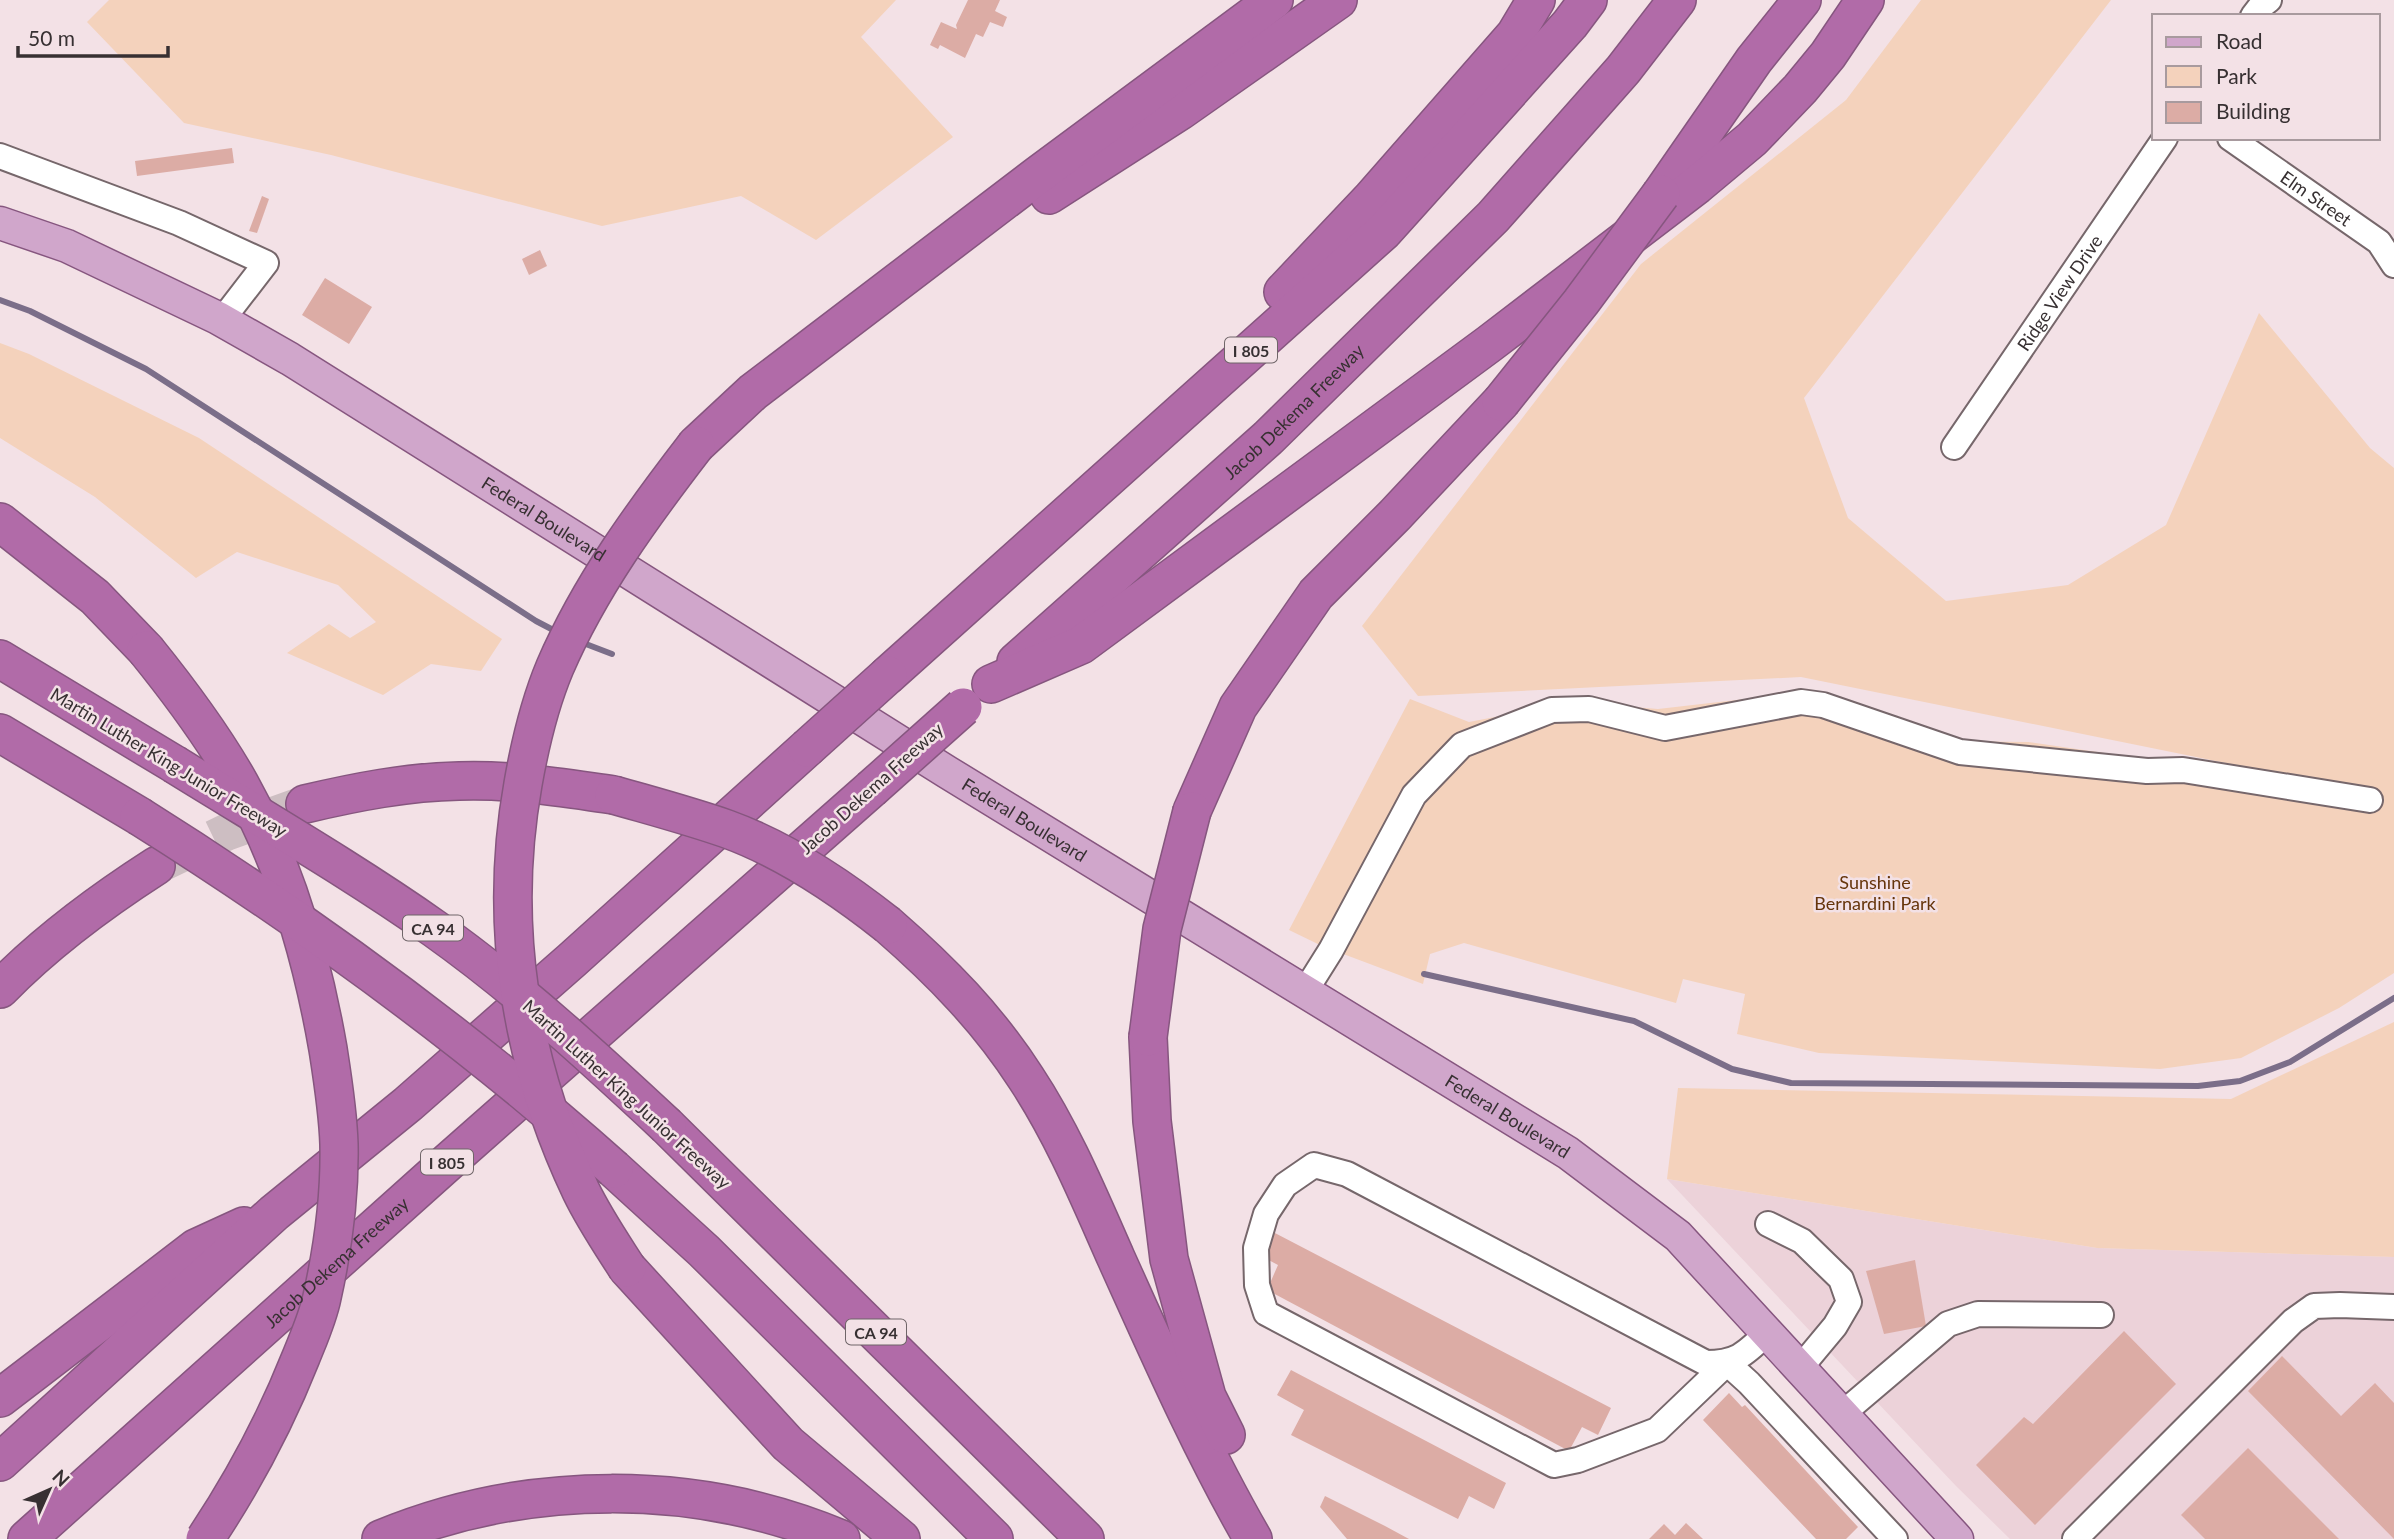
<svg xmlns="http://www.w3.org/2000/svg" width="2394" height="1539" font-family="Lato,sans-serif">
	<rect width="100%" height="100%" fill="#f3e1e6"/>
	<!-- built -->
	<path fill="#ecd2d9" d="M1667 1179 2097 1248 2394 1257V1539H2010L1956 1486Z"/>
	<!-- green -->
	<g fill="#f4d2bc">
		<path d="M109 0H896L861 37 953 137 816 240 741 196 602 226 331 155 184 123 87 22Z"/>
		<path d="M1921 0H2111L1804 398 1848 518 1946 601 2068 585 2166 525 2259 313 2370 448 2394 468V973L2339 1008 2241 1058 2160 1069 1819 1053 1737 1034 1745 994 1683 979 1676 1003 1464 943 1430 954 1423 984 1322 946 1289 930 1410 699 1469 722 1573 702 1658 709 1814 691 1936 741 2028 742 2359 790 1801 677 1418 696 1362 626 1641 264 1846 100Z"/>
		<path d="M0 343 29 354 199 438 502 639 481 671 431 664 383 695 287 653 329 624 350 638 376 622 338 585 237 552 196 578 95 497 0 438Z"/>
		<path d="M2394 1022V1257L2097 1248 1667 1179 1678 1088 2231 1099Z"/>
	</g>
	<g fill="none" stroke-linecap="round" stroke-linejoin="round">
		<!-- stream -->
		<g stroke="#7b6e89" stroke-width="6">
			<path d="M0 300 30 311 146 369 536 621 559 633"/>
			<path d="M578 641 612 654"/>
			<path d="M1424 974 1634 1021 1732 1069 1791 1083 2198 1086 2240 1081 2290 1062 2394 998"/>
		</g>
	</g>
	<!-- building -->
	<g fill="#dcaca5">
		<path d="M968 0H1000L995 11 1007 17 1003 27 990 22 983 37 976 34 965 58 940 45 938 49 930 45 941 22 957 29 956 25Z"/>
		<path d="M232 148 234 163 137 176 135 161Z"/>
		<path d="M262 196 269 199 257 233 249 231Z"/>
		<path d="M540 250 547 266 529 275 522 259Z"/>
		<path d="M325 278 372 307 349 344 302 315Z"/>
		<path d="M1273 1232 1611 1408 1598 1435 1582 1427 1569 1451 1267 1290 1278 1265 1261 1256Z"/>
		<path d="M1915 1260 1926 1326 1884 1334 1866 1271Z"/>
		<path d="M2124 1331 2176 1384 2035 1525 1976 1465 2024 1417 2033 1424Z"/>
		<path d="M2282 1356 2341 1416 2375 1383 2394 1403V1539L2248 1391Z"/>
		<path d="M1291 1370 1506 1483 1494 1509 1469 1496 1458 1519 1291 1435 1304 1410 1277 1395Z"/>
		<path d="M1729 1393 1742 1407 1745 1405 1858 1527 1846 1539H1816L1703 1420Z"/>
		<path d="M2248 1448 2339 1539H2205L2181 1515Z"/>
		<path d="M1325 1496 1385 1526 1409 1539H1347L1320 1507Z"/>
		<path d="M1686 1523 1703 1539H1649L1664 1524 1675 1535Z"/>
	</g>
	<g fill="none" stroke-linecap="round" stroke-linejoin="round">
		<!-- highway-tunnel -->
		<path stroke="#cdbec2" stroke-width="37" stroke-dasharray="37 18" stroke-linecap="butt" d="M164 862 227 832 305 804"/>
		<defs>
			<g id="minor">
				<path d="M2253 16 2260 7 2269 0"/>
				<path id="s1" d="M2230 138 2379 242 2394 265"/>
				<path d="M0 156 179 223 266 263 222 320"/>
				<path id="s2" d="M1954 447 2165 138"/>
				<path d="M1304 993 1331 950 1414 795 1462 745 1552 710 1589 709 1665 728 1801 702 1823 705 1960 752 2147 771 2183 770 2370 800"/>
				<path d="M1768 1224 1802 1241 1841 1279 1849 1302 1835 1326 1800 1368"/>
				<path d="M1767 1333C1745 1354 1737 1363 1706 1363L1347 1174 1314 1165 1285 1185 1266 1214 1256 1248 1257 1285 1266 1313 1554 1465 1578 1460 1657 1430 1727 1363 1749 1383 1895 1539"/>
				<path d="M1842 1414 1948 1324 1978 1314 2101 1315"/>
				<path d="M2075 1539 2293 1321 2314 1306 2340 1305 2394 1307"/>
			</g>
			<g id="major">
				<path id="s3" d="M0 223 67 246 218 318 290 359 947 772 1568 1153 1678 1236 1957 1539"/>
			</g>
			<g id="highway">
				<path d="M1661 194 1754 60 1802 0"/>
				<path d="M1049 195 1180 111 1338 0"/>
				<path d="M1283 292 1372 198 1515 35 1536 0"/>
				<path d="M696 445 753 392 1038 175 1274 0"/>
				<path d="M0 522 95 597 146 650"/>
				<path d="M0 659 174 764"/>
				<path id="s4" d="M1016 662 1268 438 1493 217 1623 70 1677 0"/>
				<path d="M888 675 1384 231 1570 24 1588 0"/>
				<path d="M991 684 1081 645 1489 344 1697 185 1752 139 1800 89 1828 55 1865 0"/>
				<path d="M0 733 139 816"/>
				<path d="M305 804C356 792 407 782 459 781 511 779 563 788 614 795"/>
				<path d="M1192 811 1238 707 1316 594 1395 515 1501 402"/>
				<path d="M888 925C941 971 988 1019 1026 1078 1063 1134 1089 1197 1116 1258 1159 1353 1201 1449 1253 1539"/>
				<path d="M0 989C47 941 100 902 156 866"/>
				<path d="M1148 1037 1152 1121 1169 1259 1207 1397 1226 1435"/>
				<path d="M667 1126 1085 1539"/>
				<path d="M614 1169 704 1251 994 1539"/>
				<path d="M627 1268 788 1444 901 1539"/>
				<path d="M0 1398 196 1248 244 1226"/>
				<path d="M0 1462 274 1213 408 1104 572 960 807 748"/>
				<path id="s5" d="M27 1539 447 1163 871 789"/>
				<path d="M381 1539C526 1479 696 1478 841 1539"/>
			</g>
		</defs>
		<!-- minor casing -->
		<use href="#minor" stroke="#76676b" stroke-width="28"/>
		<!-- major casing -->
		<use href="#major" stroke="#86567f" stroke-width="35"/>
		<!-- highway casing -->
		<use href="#highway" stroke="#86567f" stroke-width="40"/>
		<!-- minor -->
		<use href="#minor" stroke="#fff" stroke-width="24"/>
		<!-- major -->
		<use href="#major" stroke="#d0a6cb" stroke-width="32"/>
		<!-- highway -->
		<use href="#highway" stroke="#b16ba8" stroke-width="37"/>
		<defs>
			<g id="highway-bridge">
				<path d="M1501 402 1581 302 1661 194"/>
				<path d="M146 650C180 692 213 736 240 784 286 866 312 957 328 1049 333 1081 338 1112 339 1144 340 1194 333 1248 322 1297 318 1317 309 1337 301 1357 276 1420 243 1482 205 1539"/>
				<path d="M807 748 888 675"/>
				<path d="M174 764C261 818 351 870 435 929 518 988 593 1057 667 1126"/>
				<path d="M871 789 963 707"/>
				<path d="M614 795C652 806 690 816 727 829 785 850 840 887 888 925"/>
				<path d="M139 816C306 921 466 1037 614 1169"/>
				<path d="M1148 1037 1162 929 1192 811"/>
				<path d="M627 1268C611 1243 594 1218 581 1191 520 1063 498 923 523 784 530 744 539 705 555 667 590 586 642 515 696 445"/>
			</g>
		</defs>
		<!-- highway-bridge casing -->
		<use href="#highway-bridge" stroke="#86567f" stroke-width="40" stroke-linecap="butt"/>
		<!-- highway-bridge -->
		<use href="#highway-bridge" stroke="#b16ba8" stroke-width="37"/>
	</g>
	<g text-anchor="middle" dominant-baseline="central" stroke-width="5" stroke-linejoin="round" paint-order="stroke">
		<!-- shield labels -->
		<g fill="#f3e1e6" stroke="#6f6568" stroke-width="2">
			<rect x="1225" y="337.5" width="52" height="25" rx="5"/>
			<rect x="403" y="915.5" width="60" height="25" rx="5"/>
			<rect x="421" y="1149.5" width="52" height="25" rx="5"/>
			<rect x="846" y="1319.5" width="60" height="25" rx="5"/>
		</g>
		<g font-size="16" font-weight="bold" fill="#373032">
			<text x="1251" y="350">I 805</text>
			<text x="433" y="928">CA 94</text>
			<text x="447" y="1162">I 805</text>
			<text x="876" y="1332">CA 94</text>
		</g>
		<!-- street labels -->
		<g font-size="18" fill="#373032" stroke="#f3e1e6">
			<text stroke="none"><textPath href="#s1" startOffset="105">Elm Street</textPath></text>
			<text stroke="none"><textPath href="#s2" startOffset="187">Ridge View Drive</textPath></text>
			<text stroke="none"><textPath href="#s4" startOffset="374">Jacob Dekema Freeway</textPath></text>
			<text stroke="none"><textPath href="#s3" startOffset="621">Federal Boulevard</textPath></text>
			<text transform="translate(169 762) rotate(31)">Martin Luther King Junior Freeway</text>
			<text transform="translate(871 788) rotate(-42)">Jacob Dekema Freeway</text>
			<text stroke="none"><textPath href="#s3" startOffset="1188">Federal Boulevard</textPath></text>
			<text transform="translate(627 1094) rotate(42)">Martin Luther King Junior Freeway</text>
			<text stroke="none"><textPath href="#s3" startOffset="1755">Federal Boulevard</textPath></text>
			<text stroke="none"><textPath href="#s5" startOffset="415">Jacob Dekema Freeway</textPath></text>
		</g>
		<!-- park labels -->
		<g font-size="18" fill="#66350b" stroke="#f3e1e6">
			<text x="1875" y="882">Sunshine<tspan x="1875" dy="21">Bernardini Park</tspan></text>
		</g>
	</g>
	<!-- legend -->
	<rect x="2152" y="14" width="228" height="126" fill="#f3e1e6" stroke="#a89a9e" stroke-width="2"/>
	<rect x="2166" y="37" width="35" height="10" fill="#d0a6cb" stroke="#a89a9e" stroke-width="2"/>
	<text x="2216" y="49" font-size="21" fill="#373032">Road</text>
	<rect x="2166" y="66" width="35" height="21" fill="#f4d2bc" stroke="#a89a9e" stroke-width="2"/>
	<text x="2216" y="84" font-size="21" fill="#373032">Park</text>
	<rect x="2166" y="102" width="35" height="21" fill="#dcaca5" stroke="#a89a9e" stroke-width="2"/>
	<text x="2216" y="119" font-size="21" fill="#373032">Building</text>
	<!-- north arrow -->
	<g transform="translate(49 1490) rotate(45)" stroke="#f3e1e6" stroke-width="5" paint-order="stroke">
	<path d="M0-5L12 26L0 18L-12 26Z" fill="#373032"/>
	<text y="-10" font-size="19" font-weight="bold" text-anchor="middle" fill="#373032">N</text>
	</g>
	<!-- scale -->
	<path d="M18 46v10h150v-10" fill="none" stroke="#373032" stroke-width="3.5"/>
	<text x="28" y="46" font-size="21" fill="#373032" stroke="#f3e1e6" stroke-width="5" paint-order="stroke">50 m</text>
</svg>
